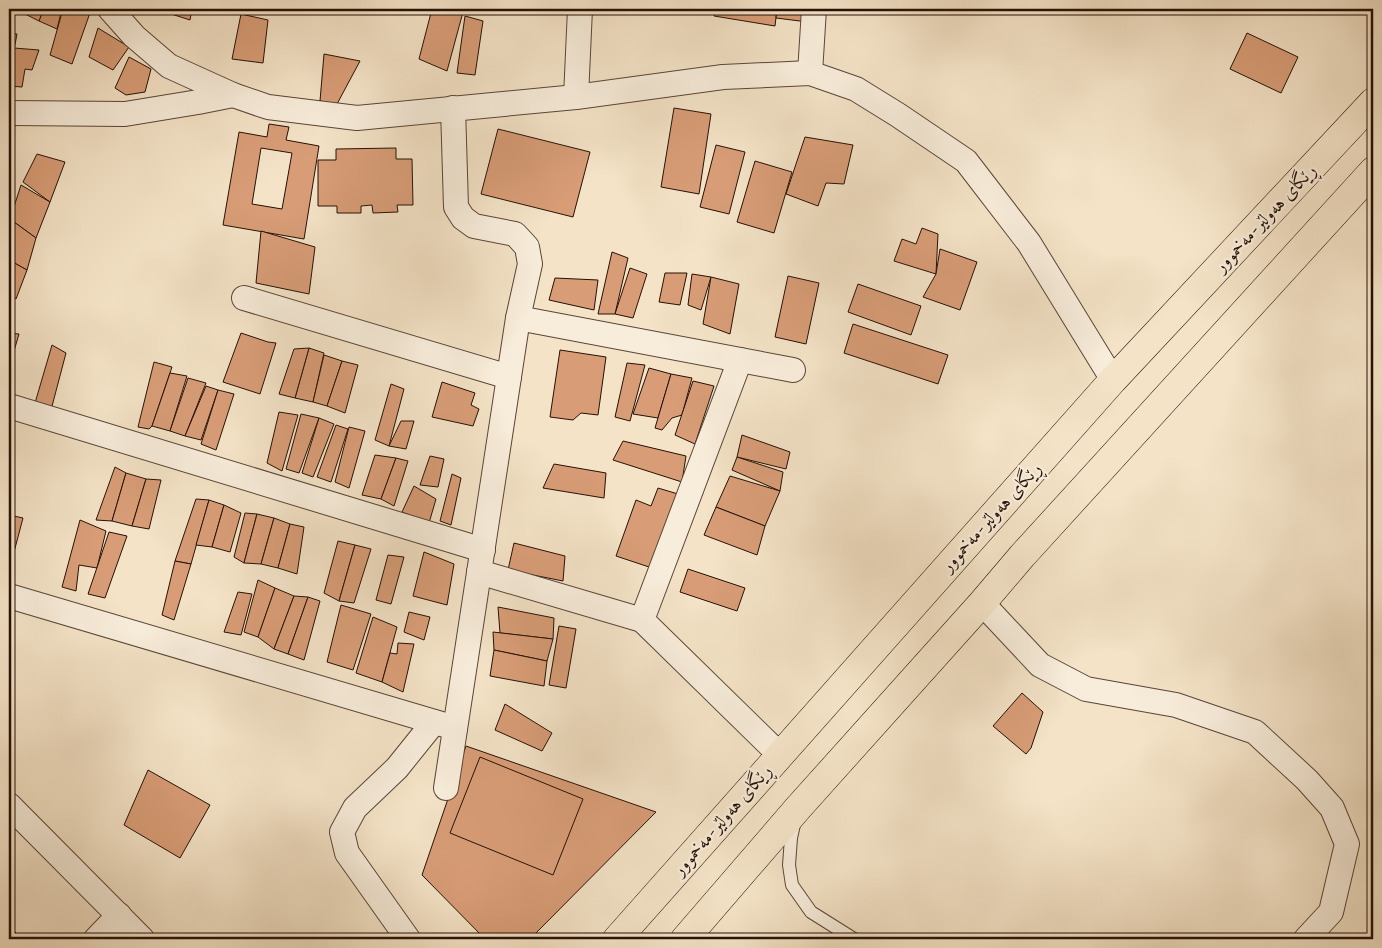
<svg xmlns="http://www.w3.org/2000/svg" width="1382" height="948" font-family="Alegreya,Amiri,serif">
	<rect width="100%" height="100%" fill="#f4e3c7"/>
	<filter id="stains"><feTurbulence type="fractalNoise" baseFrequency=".004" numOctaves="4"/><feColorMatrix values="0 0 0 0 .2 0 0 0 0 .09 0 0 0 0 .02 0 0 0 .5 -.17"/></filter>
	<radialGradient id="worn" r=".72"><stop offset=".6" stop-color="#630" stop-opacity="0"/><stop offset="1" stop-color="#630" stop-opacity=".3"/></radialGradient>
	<!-- building -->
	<g fill="#d89d77" stroke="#251006" fill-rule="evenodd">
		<path d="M27 9H44L39 21 25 14Z"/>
		<path d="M44 9H62L57 29 39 21Z"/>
		<path d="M63 9H88L91 10 72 64 50 55Z"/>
		<path d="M166 9H192L190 20 165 12Z"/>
		<path d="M432 9H449L463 12 447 71 419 59Z"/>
		<path d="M716 9H777L775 26 714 16Z"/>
		<path d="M777 9H809L808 22 776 18Z"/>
		<path d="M241 14 268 20 263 63 232 59Z"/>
		<path d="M465 16 483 21 475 75 457 73Z"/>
		<path d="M98 28 129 47 113 70 89 57Z"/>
		<path d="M9 33 17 34 9 76Z"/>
		<path d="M1247 33 1298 57 1281 93 1230 69Z"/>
		<path d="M14 48 39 50 32 70 25 69 22 87 9 86V76Z"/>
		<path d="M324 54 360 61 337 104 320 101Z"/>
		<path d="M129 57 151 69 145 92 126 95 115 88Z"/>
		<path d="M674 108 711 114 699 194 661 187Z"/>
		<path d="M269 124 289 127 286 140 319 146 304 239 223 225 239 132 267 137ZM261 148 292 153 282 209 252 204Z"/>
		<path d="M498 129 590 152 573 217 481 194Z"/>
		<path d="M805 137 853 145 844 184 826 183 818 206 786 194Z"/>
		<path d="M716 145 745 152 729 214 700 207Z"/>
		<path d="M396 148V159H412L413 205H397L398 212 373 213 372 205 361 206V213H337V206H318V160H336V149Z"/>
		<path d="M37 154 65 162 50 202 23 182Z"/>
		<path d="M755 161 792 172 774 233 737 222Z"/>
		<path d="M21 185 50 202 36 238 10 219Z"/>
		<path d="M10 219 36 238 27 270 9 260V224Z"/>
		<path d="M922 228 938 234 936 274 894 261 902 239 916 244Z"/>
		<path d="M261 231 315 247 309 294 256 283Z"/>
		<path d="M940 249 977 262 960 310 923 297 936 274Z"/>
		<path d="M612 252 628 258 615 314H598Z"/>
		<path d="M9 260 27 270 16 299 9 294Z"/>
		<path d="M630 268 647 274 633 318 615 314Z"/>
		<path d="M665 273H687L680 305 659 302Z"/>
		<path d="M692 274 711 277 701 310 688 305Z"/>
		<path d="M788 276 819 283 806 344 775 337Z"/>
		<path d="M711 277 739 284 730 334 703 324Z"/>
		<path d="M555 278 598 280 594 310 549 300Z"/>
		<path d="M858 284 921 306 911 335 848 312Z"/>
		<path d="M853 324 948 355 938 384 844 353Z"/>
		<path d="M9 333 19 334 9 368Z"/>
		<path d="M241 333 268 342 276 343 260 394 223 382Z"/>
		<path d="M52 345 66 353 51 410 35 403Z"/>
		<path d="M309 348 324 353 313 402 295 398Z"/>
		<path d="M309 348 295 398 279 394 294 349Z"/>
		<path d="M560 350 606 357 598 415 581 413 573 420 550 417Z"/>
		<path d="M324 355 342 361 327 406 313 402Z"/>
		<path d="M342 361 358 365 345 413 327 406Z"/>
		<path d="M154 362 172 367 152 426 149 429 138 427Z"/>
		<path d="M627 363 645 365 630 421 615 417Z"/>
		<path d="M649 368 671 374 658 418 633 414Z"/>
		<path d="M170 373 187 376 170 431 152 426Z"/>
		<path d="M671 374 692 378 682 415 672 418 662 430 655 428Z"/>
		<path d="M188 378 206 383 185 436 170 431Z"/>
		<path d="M693 381 714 386 695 444 675 435Z"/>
		<path d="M442 382 475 393 471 405 479 409 473 426 432 417Z"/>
		<path d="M391 384 404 389 389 446 375 440Z"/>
		<path d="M206 386 218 390 201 440 185 436Z"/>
		<path d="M218 390 234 394 216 450 201 444Z"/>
		<path d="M279 412 298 415 282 471 267 463Z"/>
		<path d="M301 414 319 418 299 473 286 469Z"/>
		<path d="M319 418 334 424 313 477 302 473Z"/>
		<path d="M401 421H414L406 449 389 446Z"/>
		<path d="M336 425 348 429 331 482 317 477Z"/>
		<path d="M349 427 365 431 349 488 335 482Z"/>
		<path d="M742 435 790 452 786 469 737 457Z"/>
		<path d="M623 441 686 456 682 482 613 460Z"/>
		<path d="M375 455 396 458 381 499 362 495Z"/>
		<path d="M430 456 444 459 438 487 420 485Z"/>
		<path d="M737 457 783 472 780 491 732 470Z"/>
		<path d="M396 458 408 461 394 506 381 499Z"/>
		<path d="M554 464 606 473 604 498 543 488Z"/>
		<path d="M115 467 126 473 112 521 96 520Z"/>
		<path d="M126 473 146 479 132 526 112 521Z"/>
		<path d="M452 474 461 478 451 525 440 521Z"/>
		<path d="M730 476 780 491 765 526 716 507Z"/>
		<path d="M146 479 161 480 149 529 132 526Z"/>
		<path d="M414 486 436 499 429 523 402 512Z"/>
		<path d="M658 488 678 494 652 568 616 556 636 500 651 506Z"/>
		<path d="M196 499 209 500 191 564 175 561Z"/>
		<path d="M209 500 224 505 212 547 196 545Z"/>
		<path d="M224 505 241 513 230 552 212 547Z"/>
		<path d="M716 507 765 526 757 555 704 535Z"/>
		<path d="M245 513 257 514 244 563 234 557Z"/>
		<path d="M257 514 274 518 261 564 244 563Z"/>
		<path d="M9 515 23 518 9 571Z"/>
		<path d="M274 518 290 524 278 568 261 564Z"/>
		<path d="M80 520 106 531 97 568 79 565 76 591 62 587Z"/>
		<path d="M290 524 304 527 297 574 278 568Z"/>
		<path d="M109 532 127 536 105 598 88 594Z"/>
		<path d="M338 541 355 545 339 601 324 593Z"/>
		<path d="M514 543 565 556 563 581 508 570Z"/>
		<path d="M355 545 371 549 354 603 339 601Z"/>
		<path d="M424 552 454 564 447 605 413 596Z"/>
		<path d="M388 555 404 557 391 604 376 600Z"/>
		<path d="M175 561 191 564 174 620 162 615Z"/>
		<path d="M688 569 745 588 737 611 680 592Z"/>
		<path d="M258 580 275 588 258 637 244 632Z"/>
		<path d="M275 588 294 596 274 649 258 637Z"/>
		<path d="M238 592 252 594 241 635 224 632Z"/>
		<path d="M294 596 308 597 288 654 274 649Z"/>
		<path d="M308 597 320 601 304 660 288 654Z"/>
		<path d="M341 605 371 614 353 670 327 662Z"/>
		<path d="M498 607 554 618 553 639 500 633Z"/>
		<path d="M409 612 430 617 424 640 404 632Z"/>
		<path d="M373 617 397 627 382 682 356 673Z"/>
		<path d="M559 626 576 629 566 688 549 685Z"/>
		<path d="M493 632 553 639 547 661 494 650Z"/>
		<path d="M398 643 414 644 403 692 382 682 390 653 397 654Z"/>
		<path d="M494 650 547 661 544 686 490 676Z"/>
		<path d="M1022 693 1043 712 1031 748 1026 754 993 726Z"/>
		<path d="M505 704 552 733 542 751 495 730Z"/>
		<path d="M466 746 656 812 530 939H485L422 875Z"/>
		<path d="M480 757 583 799 553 875 450 833Z"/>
		<path d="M148 770 210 805 180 858 124 825Z"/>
		<path d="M9 926 22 939H9Z"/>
	</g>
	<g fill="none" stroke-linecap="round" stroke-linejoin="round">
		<defs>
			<path id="service" d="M795 820 791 838 789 865 792 885 811 912 854 939"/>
			<g id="minor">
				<path d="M110 9 134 36 169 66 233 95 268 107 357 118 576 97 723 77 810 73 856 89 898 115 966 161 1029 243 1113 380"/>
				<path d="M810 73 814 9"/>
				<path d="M576 97 580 9"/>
				<path d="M9 113 125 114 198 102 233 95"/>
				<path d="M244 298 509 377"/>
				<path d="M518 318 793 370"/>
				<path d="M9 406 483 550"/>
				<path d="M479 572 642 620 780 755"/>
				<path d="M9 596 455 728"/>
				<path d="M982 603 1040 665 1086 689 1176 705 1255 732 1307 780 1332 808 1347 844 1331 912 1306 939"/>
				<path d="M642 620 740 360"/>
				<path d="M446 788 518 318 530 264 527 247 515 234 474 226 463 218 456 207 453 108"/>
				<path d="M9 805 142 939"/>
				<path d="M96 939 119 915"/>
				<path d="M408 939 347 853 342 832 355 808 397 768 434 722"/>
			</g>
			<g id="trunk">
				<path d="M617 939 1113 380 1373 102"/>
				<path d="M685 939 798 808 982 603 1022 556 1373 171"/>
			</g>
		</defs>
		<!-- service casing -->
		<use href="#service" stroke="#594536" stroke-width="14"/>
		<!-- minor casing -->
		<use href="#minor" stroke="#594536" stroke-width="26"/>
		<!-- trunk casing -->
		<use href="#trunk" stroke="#251006" stroke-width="29"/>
		<!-- service -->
		<use href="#service" stroke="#f8eddb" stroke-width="12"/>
		<!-- minor -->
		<use href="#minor" stroke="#f8eddb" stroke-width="24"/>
		<!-- trunk -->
		<use href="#trunk" stroke="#f4e3c7" stroke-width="28"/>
	</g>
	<g text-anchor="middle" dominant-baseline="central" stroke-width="4.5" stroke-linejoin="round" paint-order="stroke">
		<!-- street labels -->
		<g font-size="19" fill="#251006" stroke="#f8eddb">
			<text transform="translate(1265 218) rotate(-47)">ڕێگای هەولێر-مەخموور</text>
			<text transform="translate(991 517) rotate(-48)">ڕێگای هەولێر-مەخموور</text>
			<text transform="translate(722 820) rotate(-49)">ڕێگای هەولێر-مەخموور</text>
		</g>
	</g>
	<!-- margin -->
	<rect width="1382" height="948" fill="none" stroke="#f4e3c7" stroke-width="30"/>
	<rect x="10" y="10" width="1362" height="928" fill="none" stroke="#251006" stroke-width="2.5"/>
	<rect x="15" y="15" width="1352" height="918" fill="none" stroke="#251006"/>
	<rect width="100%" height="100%" filter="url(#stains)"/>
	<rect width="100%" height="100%" fill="url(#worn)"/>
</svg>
